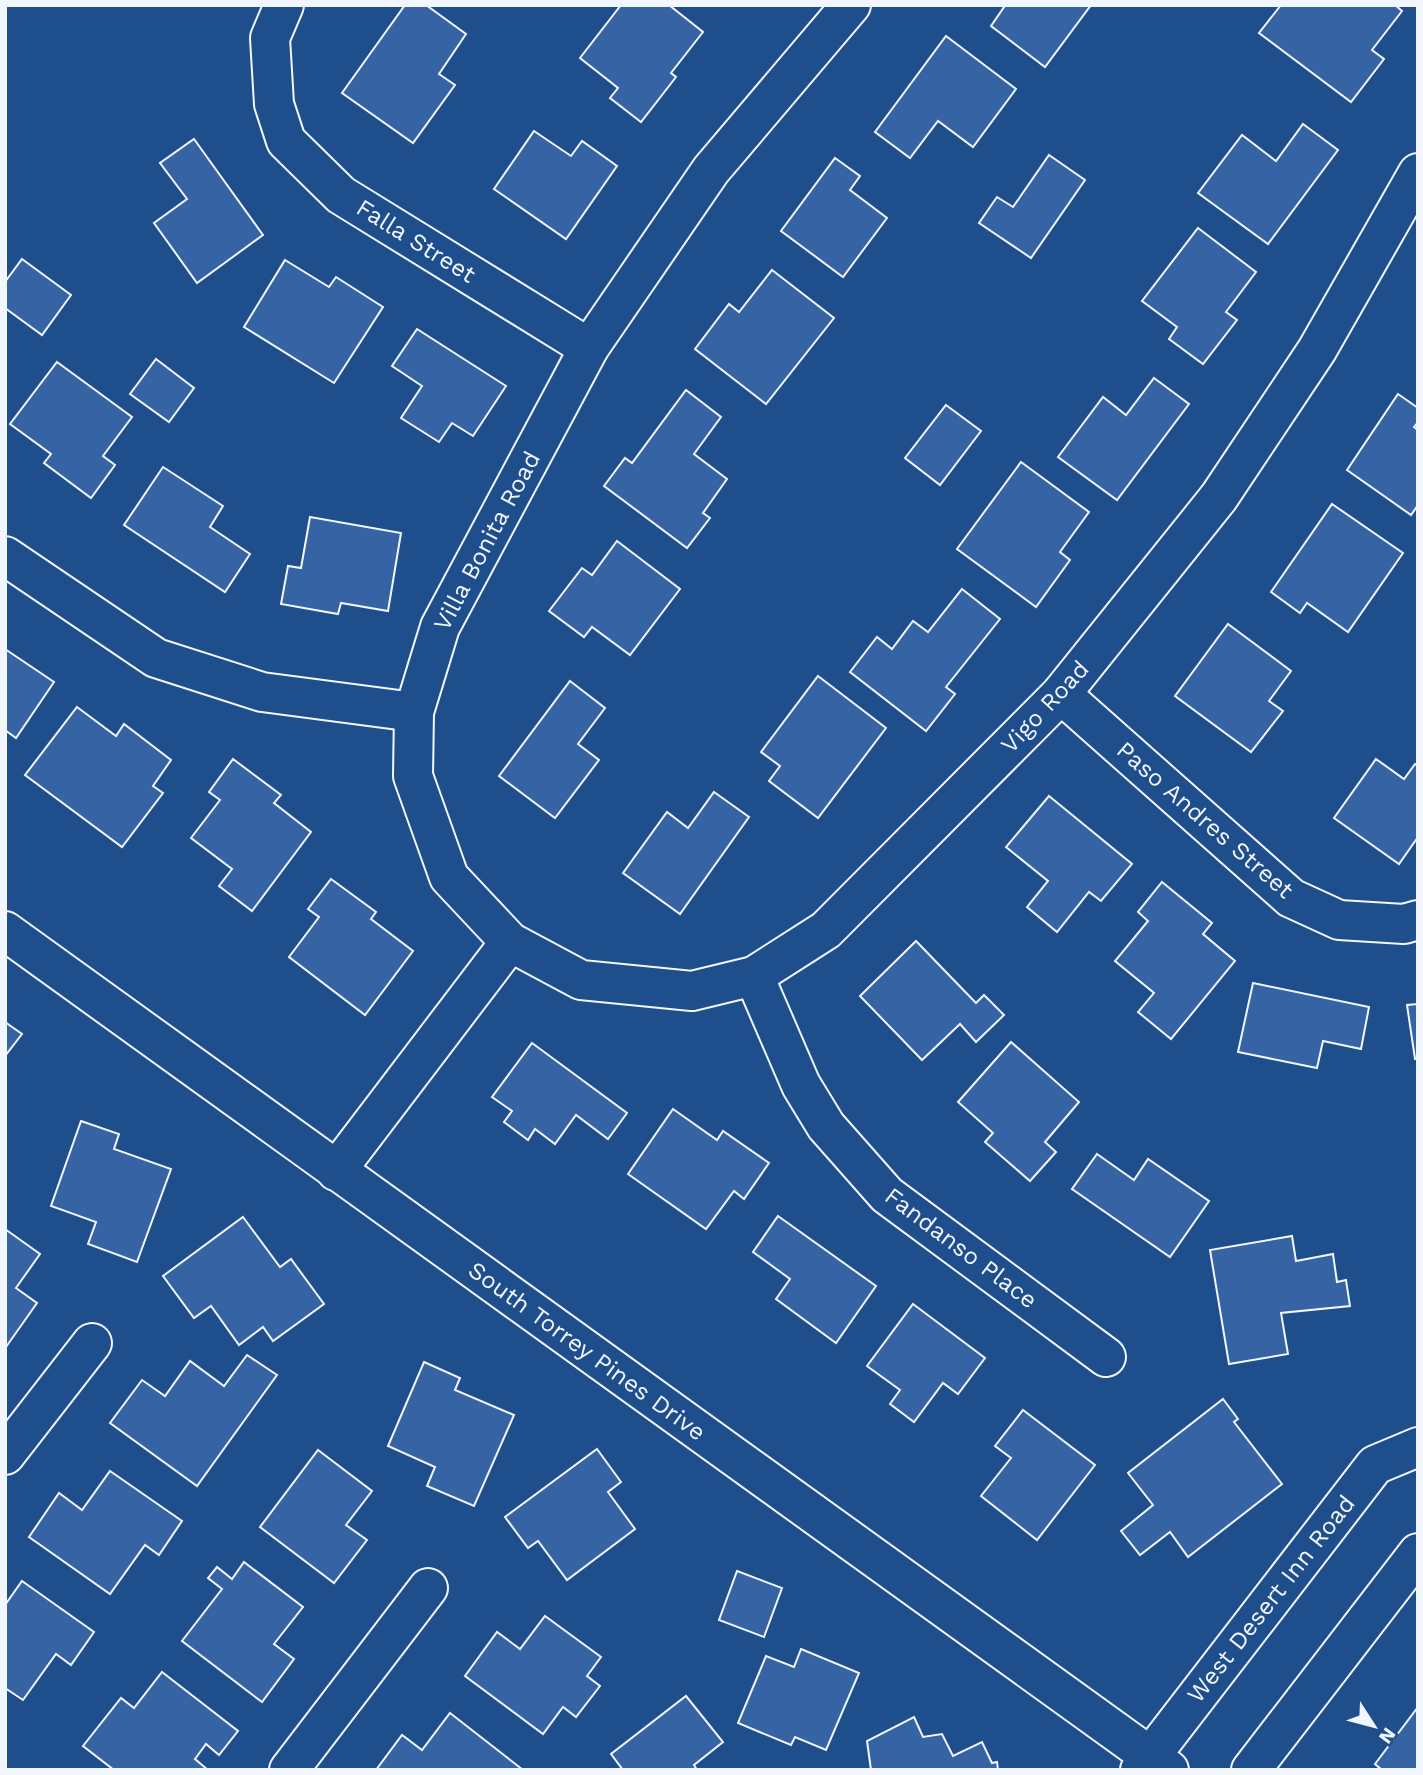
<svg xmlns="http://www.w3.org/2000/svg" width="1423" height="1775" font-family="'Work Sans',sans-serif">
	<rect width="100%" height="100%" fill="#1f4e8c"/>
	<!-- building -->
	<g fill="#3563a3" stroke="#f2f6ff" stroke-width="2">
		<path d="M405 5H426L466 34 439 74 455 85 413 143 342 93Z"/>
		<path d="M621 5H669L703 32 671 73 676 77 641 122 610 98 618 88 580 58Z"/>
		<path d="M1002 5H1091L1045 67 991 26 1004 7Z"/>
		<path d="M1281 5H1395L1402 11 1372 50 1384 59 1351 102 1259 33Z"/>
		<path d="M946 36 1016 89 973 147 938 121 910 158 875 132Z"/>
		<path d="M1303 124 1338 150 1268 244 1198 193 1242 135 1276 161Z"/>
		<path d="M534 131 571 156 582 141 617 166 566 239 494 189Z"/>
		<path d="M194 139 263 235 197 283 154 223 187 199 160 163Z"/>
		<path d="M1049 155 1085 180 1031 258 979 223 997 197 1013 207Z"/>
		<path d="M835 158 860 176 850 190 887 218 843 277 781 231Z"/>
		<path d="M1198 228 1256 272 1226 312 1237 320 1203 364 1169 339 1177 327 1142 301Z"/>
		<path d="M22 259 71 295 42 335 5 308V282Z"/>
		<path d="M285 260 329 287 336 277 383 307 334 383 244 327Z"/>
		<path d="M772 270 834 318 766 404 695 349 729 304 739 312Z"/>
		<path d="M417 329 506 386 473 436 452 423 439 442 401 418 422 386 392 366Z"/>
		<path d="M156 359 194 388 169 422 130 394Z"/>
		<path d="M57 362 132 417 103 456 115 465 91 498 44 463 51 454 10 424Z"/>
		<path d="M1154 378 1189 404 1117 500 1058 457 1103 397 1126 415Z"/>
		<path d="M686 390 721 417 694 454 727 479 703 513 710 518 687 548 604 486 625 458 632 463Z"/>
		<path d="M1398 394 1418 408V422L1414 427 1418 430V505L1411 515 1347 470Z"/>
		<path d="M946 405 981 431 940 485 905 458Z"/>
		<path d="M1021 462 1089 512 1060 552 1070 560 1036 607 957 549Z"/>
		<path d="M163 467 223 506 210 527 250 554 225 592 124 525Z"/>
		<path d="M1332 504 1403 553 1348 632 1307 603 1300 613 1271 592Z"/>
		<path d="M310 517 401 533 388 611 341 603 338 614 281 604 288 566 301 568Z"/>
		<path d="M617 541 680 589 630 655 592 627 584 637 549 611 582 568 592 575Z"/>
		<path d="M962 589 1000 619 946 687 955 694 926 731 850 672 877 637 892 649 913 621 928 632Z"/>
		<path d="M1228 624 1291 671 1269 701 1283 711 1251 752 1175 696Z"/>
		<path d="M5 649 54 682 16 738 5 730Z"/>
		<path d="M818 676 886 728 818 818 769 781 780 766 761 752Z"/>
		<path d="M570 681 605 708 578 744 599 760 555 818 499 776Z"/>
		<path d="M77 707 116 736 124 724 171 760 153 786 163 793 122 847 25 775Z"/>
		<path d="M233 759 281 795 274 803 311 832 252 911 219 886 232 869 191 838 220 800 209 792Z"/>
		<path d="M1376 759 1404 779 1415 764 1418 766V837L1399 864 1334 818Z"/>
		<path d="M714 792 749 817 680 914 623 873 667 812 688 828Z"/>
		<path d="M1049 796 1132 864 1101 901 1089 892 1057 932 1027 907 1048 881 1006 847Z"/>
		<path d="M331 879 376 912 371 919 413 951 365 1015 289 957 319 917 308 909Z"/>
		<path d="M1162 882 1212 923 1203 934 1235 961 1171 1039 1138 1012 1154 993 1115 961 1148 921 1138 912Z"/>
		<path d="M916 941 976 1003 984 995 1004 1015 976 1042 960 1024 922 1060 860 996Z"/>
		<path d="M1253 983 1369 1007 1361 1049 1323 1041 1317 1068 1238 1052Z"/>
		<path d="M1418 1004V1058L1415 1059 1407 1005Z"/>
		<path d="M5 1022 22 1034 5 1056Z"/>
		<path d="M1011 1042 1079 1102 1045 1142 1056 1152 1030 1181 985 1142 993 1133 958 1102Z"/>
		<path d="M532 1043 627 1113 608 1139 576 1115 555 1144 535 1129 528 1140 504 1122 512 1111 492 1097Z"/>
		<path d="M673 1109 717 1140 723 1131 769 1163 744 1199 734 1191 706 1229 628 1174Z"/>
		<path d="M81 1121 119 1134 114 1149 171 1169 137 1262 88 1244 96 1222 51 1206Z"/>
		<path d="M1097 1154 1134 1180 1148 1159 1209 1201 1170 1257 1072 1189Z"/>
		<path d="M778 1216 876 1286 836 1343 776 1299 790 1279 753 1252Z"/>
		<path d="M243 1217 280 1267 291 1259 324 1304 273 1341 263 1327 239 1345 211 1306 194 1318 163 1276Z"/>
		<path d="M5 1229 40 1254 16 1288 37 1303 6 1347Z"/>
		<path d="M1292 1236 1296 1261 1333 1254 1337 1282 1346 1280 1350 1306 1281 1313 1288 1354 1229 1364 1210 1250Z"/>
		<path d="M913 1304 985 1358 958 1394 943 1383 914 1422 890 1404 900 1390 867 1366Z"/>
		<path d="M247 1355 277 1375 197 1486 110 1423 142 1380 165 1396 190 1361 224 1386Z"/>
		<path d="M424 1362 460 1378 455 1390 514 1415 474 1506 427 1486 435 1467 388 1446Z"/>
		<path d="M1223 1399 1238 1419 1234 1422 1282 1484 1188 1557 1170 1532 1140 1555 1121 1531 1153 1505 1128 1473Z"/>
		<path d="M1023 1410 1095 1465 1037 1540 981 1496 1011 1458 995 1446Z"/>
		<path d="M597 1449 621 1482 608 1492 635 1529 567 1580 538 1541 528 1548 505 1517Z"/>
		<path d="M318 1450 372 1491 346 1525 367 1540 334 1583 260 1527Z"/>
		<path d="M110 1471 182 1521 159 1555 145 1545 110 1594 29 1537 59 1493 82 1510Z"/>
		<path d="M244 1562 303 1607 274 1644 294 1659 262 1702 182 1641 222 1589 208 1578 217 1567 232 1579Z"/>
		<path d="M737 1571 782 1588 764 1637 719 1620Z"/>
		<path d="M22 1581 94 1632 71 1665 56 1654 23 1700 5 1688V1605Z"/>
		<path d="M545 1616 601 1657 587 1676 600 1686 576 1717 563 1707 543 1734 465 1676 497 1632 520 1649Z"/>
		<path d="M801 1649 859 1673 826 1750 795 1737 791 1745 738 1723 766 1656 794 1667Z"/>
		<path d="M162 1672 238 1731 219 1755 206 1744 195 1759 208 1770H114L83 1746 121 1698 134 1708Z"/>
		<path d="M686 1696 723 1742 694 1765 697 1770H623L611 1754Z"/>
		<path d="M1418 1707V1770H1382L1375 1764Z"/>
		<path d="M450 1713 523 1770H376L402 1735 422 1750Z"/>
		<path d="M914 1717 923 1737 942 1734 953 1756 982 1742 992 1763 997 1762 998 1770H871L867 1741Z"/>
	</g>
	<g fill="none" stroke-linecap="round" stroke-linejoin="round">
		<defs>
			<g id="minor">
				<path d="M284 5 270 38 274 104 286 141 341 195 589 348"/>
				<path d="M851 5 711 170 589 348 440 627 414 712 413 776 449 877 510 942 581 980 692 991 754 976 826 930 1061 694 1219 497 1317 350 1418 173"/>
				<path d="M5 556 156 658 262 692 414 712"/>
				<path d="M1061 694 1291 898 1339 920 1404 924 1418 920"/>
				<path d="M754 976 801 1085 826 1126 887 1195 1106 1357"/>
				<path d="M336 1171 510 942"/>
				<path d="M5 1455 92 1343"/>
				<path d="M289 1770 428 1588"/>
			</g>
			<g id="major">
				<path d="M5 931 1169 1770"/>
				<path d="M1140 1770 1375 1465 1418 1447"/>
				<path d="M1251 1770 1418 1553"/>
			</g>
		</defs>
		<!-- minor casing -->
		<use href="#minor" stroke="#f2f6ff" stroke-width="42"/>
		<!-- major casing -->
		<use href="#major" stroke="#f2f6ff" stroke-width="42"/>
		<!-- minor -->
		<use href="#minor" stroke="#1f4e8c" stroke-width="38"/>
		<!-- major -->
		<use href="#major" stroke="#1f4e8c" stroke-width="38"/>
	</g>
	<g text-anchor="middle" dominant-baseline="central" stroke-width="5" stroke-linejoin="round" paint-order="stroke">
		<!-- street labels -->
		<g font-size="24" fill="#f2f6ff" stroke="#1f4e8c">
			<text transform="translate(416 241) rotate(32)">Falla Street</text>
			<text transform="translate(487 541) rotate(-62)">Villa Bonita Road</text>
			<text transform="translate(1045 707) rotate(-47)">Vigo Road</text>
			<text transform="translate(1205 820) rotate(41)">Paso Andres Street</text>
			<text transform="translate(961 1248) rotate(37)">Fandanso Place</text>
			<text transform="translate(587 1351) rotate(36)">South Torrey Pines Drive</text>
			<text transform="translate(1271 1599) rotate(-52)">West Desert Inn Road</text>
		</g>
	</g>
	<!-- border -->
	<rect width="1423" height="1775" fill="none" stroke="#f2f6ff" stroke-width="14"/>
	<!-- north arrow -->
	<g transform="translate(1374 1726) rotate(126)" stroke="#1f4e8c" stroke-width="5" paint-order="stroke">
	<path d="M0-5L12 26L0 18L-12 26Z" fill="#f2f6ff"/>
	<text y="-10" font-size="19" font-weight="bold" text-anchor="middle" fill="#f2f6ff">N</text>
	</g>
</svg>
